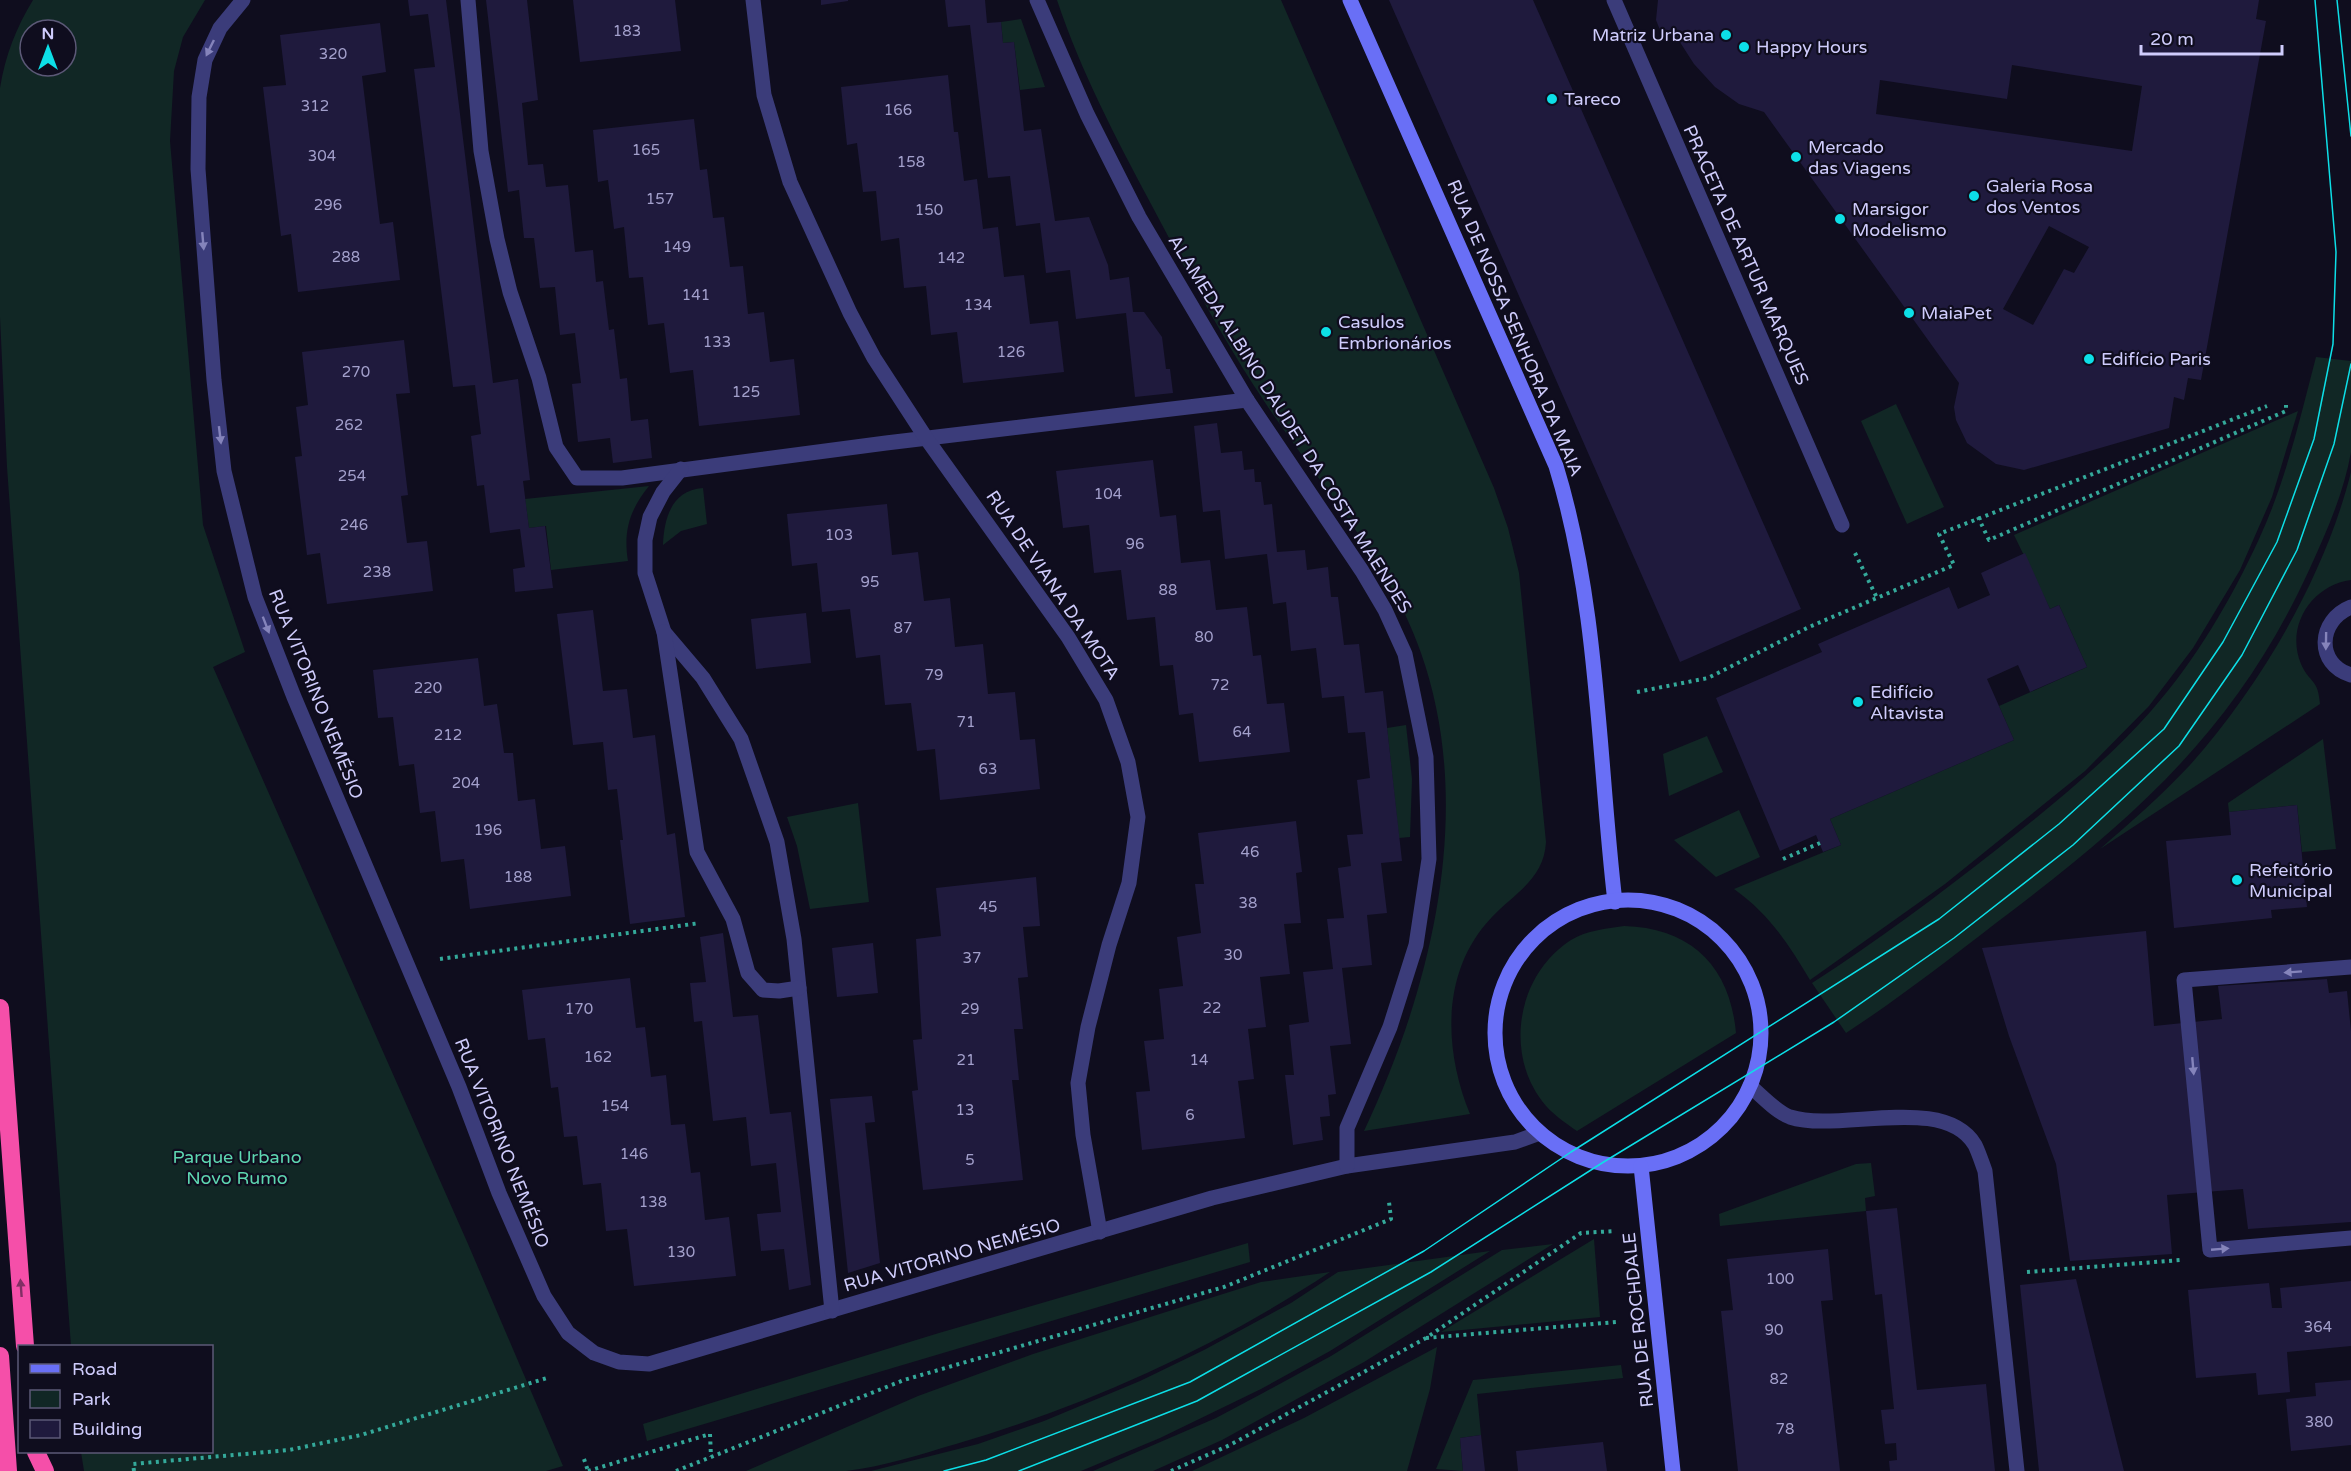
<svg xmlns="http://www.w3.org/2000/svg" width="2351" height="1471" font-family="'Varela Round',sans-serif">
	<rect width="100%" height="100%" fill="#0f0d1e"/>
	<!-- green -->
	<g fill="#112725" fill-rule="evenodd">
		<path d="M33 0H205L183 37 174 71 170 141 203 525 245 652 213 667 468 1244 563 1466 546 1471H84L81 1452H212V1346H71L7 467 0 317V88C5 56 16 28 33 0ZM30 30H66V66H30Z"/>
		<path d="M1057 0H1281L1494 488 1508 528 1519 573 1546 842C1544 879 1515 893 1492 917 1440 971 1444 1051 1470 1114L1364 1131C1432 987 1476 809 1421 653 1390 563 1319 483 1266 404 1223 340 1187 272 1151 204 1116 138 1081 72 1057 0Z"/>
		<path d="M1021 19 1045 87 1020 90 1014 42 1003 43 1001 22Z"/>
		<path d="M2316 357 2351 361C2351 390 2351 424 2351 452 2344 492 2327 531 2310 568 2237 729 2134 819 1996 923 1947 961 1898 999 1846 1033L1812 983C1876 942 1936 897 1996 850 2050 807 2105 763 2151 711 2196 660 2231 600 2259 539 2286 481 2300 418 2316 357Z"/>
		<path d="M1896 404 1944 507 1907 524 1861 421Z"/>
		<path d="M2298 411 2272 497 2240 570 2193 648 2149 706 2085 771 1945 884 1810 980C1788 943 1769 914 1734 889L1841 845 1830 819 2014 740 1999 706 2087 667 2059 605 2050 609 2014 535Z"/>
		<path d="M2351 472V580C2312 585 2285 626 2301 664 2310 684 2318 678 2320 704L2100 849C2131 822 2162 795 2190 765 2261 685 2325 576 2351 472Z"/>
		<path d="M649 486C630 509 623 531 628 561L551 570 546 526 529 528 525 499Z"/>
		<path d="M703 488 707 524 681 531 663 545C664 518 672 490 703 488Z"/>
		<path d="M1406 725 1412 779 1410 837 1399 838 1387 728Z"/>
		<path d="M1707 736 1723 772 1669 796 1663 754Z"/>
		<path d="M2323 739 2336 849 2302 852 2297 805 2229 812 2228 803Z"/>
		<path d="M858 803 869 902 810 909 797 846 787 817Z"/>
		<path d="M1739 810 1760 857 1716 877 1674 840Z"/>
		<path d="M1624 926C1691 928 1730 966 1736 1033L1577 1131C1564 1122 1552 1114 1542 1101 1504 1051 1518 974 1571 940 1587 930 1606 929 1624 926Z"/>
		<path d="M1871 1163 1875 1196 1865 1198 1866 1211 1720 1226 1719 1214 1856 1164Z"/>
		<path d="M1594 1239 1600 1317 1441 1332Z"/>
		<path d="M1248 1243 1250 1262 647 1441 643 1424 939 1333Z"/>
		<path d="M1553 1244 1364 1362 1222 1440 1153 1471H1093L1216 1418 1263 1393 1331 1356 1502 1250Z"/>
		<path d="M1490 1251 1330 1351 1261 1389 1160 1438 1081 1471H871L978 1444 1044 1421 1140 1381 1204 1350 1291 1303 1338 1272Z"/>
		<path d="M1330 1272C1215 1348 1088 1405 956 1444 921 1454 883 1467 846 1471 814 1471 779 1471 746 1471L918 1396 1033 1354 1261 1282Z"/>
		<path d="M1437 1347 1430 1389 1407 1471H1192L1304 1418Z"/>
		<path d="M1621 1365 1623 1378 1477 1394 1481 1435 1460 1438 1463 1471 1436 1469 1473 1380Z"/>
	</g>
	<!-- building -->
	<g fill="#1f1a3d" fill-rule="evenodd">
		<path d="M408 0H446L493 383 518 379 530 480 523 481 529 528 545 526 553 588 515 592 513 569 525 567 520 529 490 533 484 485 477 486 471 436 481 434 475 385 453 387 414 69 435 67 428 14 410 16Z"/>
		<path d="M486 0H527L538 100 522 103 528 165 543 164 546 187 568 185 575 252 593 250 596 282 603 281 609 330 614 329 620 379 627 378 631 421 648 419 652 458 613 463 610 438 578 442 572 384 581 383 575 333 560 335 555 287 540 288 534 238H524L519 190 508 192Z"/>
		<path d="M573 0H675L681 51 580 62Z"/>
		<path d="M821 0H848V1L821 5Z"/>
		<path d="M945 0H985L987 23 1001 22 1003 43 1014 42 1024 131 1041 129 1055 221 1089 217 1108 265 1110 280 1129 277 1133 312H1144L1162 337 1166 369H1170L1173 393 1135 397 1126 313 1076 319 1070 270 1046 273 1040 223 1016 226 1010 176 988 178 970 25 948 27Z"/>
		<path d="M1389 0H1533L1801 609 1680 662Z"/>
		<path d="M1658 0H2259L2256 19 2266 21 2201 380 2188 378 2184 400 2174 397 2169 428 2024 470 1996 464 1967 443 1956 420 1954 407 1959 383 1764 112 1739 104 1715 87 1694 64 1676 36 1660 30 1656 20ZM2012 65 2142 86 2132 151 1876 114 1880 80 2007 99ZM2049 226 2089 247 2074 273 2064 269 2033 325 2003 309Z"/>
		<path d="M380 23 386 72 362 76 380 224 393 222 400 280 298 292 291 234 281 236 263 87 286 85 280 35Z"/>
		<path d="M948 75 954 132H958L964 181 977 179 983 229 998 227 1004 277 1024 275 1030 324 1058 321 1064 372 963 383 957 332 931 335 926 286 904 288 899 238 881 241 876 191 863 192 857 143 847 145 841 87Z"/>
		<path d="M694 119 700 170 707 169 713 218 724 217 730 267 743 266 748 314 764 312 770 362 794 359 800 415 699 426 693 370 670 373 664 323 648 325 643 277 629 278 624 227 614 229 608 180 598 182 593 130Z"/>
		<path d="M404 340 410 393 396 394 408 495 401 496 407 543 427 541 433 591 327 604 320 553 307 555 295 457 302 456 296 407 308 405 302 352Z"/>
		<path d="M1217 423 1221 453 1242 451 1244 470 1254 469 1255 482H1261L1264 505 1272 504 1277 552 1305 550 1307 570 1328 567 1331 597H1338L1344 645 1359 644 1365 693 1383 691 1402 861 1381 863 1387 913 1367 915 1372 965 1342 968 1351 1044 1330 1046 1336 1094 1328 1095 1330 1116 1320 1117 1323 1140 1293 1145 1285 1075H1294L1289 1025 1309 1022 1303 972 1333 969 1327 919 1344 918 1338 868 1351 866 1347 835 1363 834 1357 780 1370 778 1365 732 1348 733 1344 696 1322 698 1316 648 1291 651 1286 602 1273 604 1267 554 1225 559 1220 510 1203 512 1194 426Z"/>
		<path d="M1153 460 1160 517 1176 515 1181 563 1210 560 1216 610 1247 607 1253 656 1261 655 1267 704 1284 703 1290 752 1199 762 1193 713 1179 715 1173 665 1160 666 1155 617 1127 620 1121 570 1094 573 1089 525 1063 528 1056 471Z"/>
		<path d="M887 504 892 555 918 552 924 601 950 598 955 647 983 644 988 694 1015 692 1020 740 1035 739 1040 789 940 800 935 749 917 751 911 703 885 705 880 655 856 658 850 609 822 612 817 563 792 566 787 514Z"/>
		<path d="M2025 553 2050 609 2059 605 2087 667 2030 692 2018 665 1987 679 2014 740 1830 819 1841 845 1823 852 1816 835 1780 851 1716 698 1822 652 1818 644 1949 587 1958 609 1990 595 1981 573Z"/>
		<path d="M593 610 603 691 627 689 633 738 655 735 667 835 675 833 685 917 630 924 620 840H623L617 789 608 790 603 742 573 745 557 614Z"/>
		<path d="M806 613 811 663 756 669 751 619Z"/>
		<path d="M478 658 484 706 497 704 504 753H513L518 801 535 799 541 849 565 846 571 896 470 909 464 859 441 862 435 811 420 813 414 764 399 766 393 717 378 718 373 670Z"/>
		<path d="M2297 805 2307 907 2271 910 2272 918 2174 928 2166 841 2231 835 2229 812Z"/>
		<path d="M1296 821 1302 872 1296 873 1301 923 1284 924 1290 974 1260 977 1266 1027 1248 1029 1254 1079 1238 1081 1245 1138 1142 1150 1136 1092 1150 1091 1144 1041 1164 1039 1159 989 1183 986 1177 937 1201 933 1195 884H1204L1198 833Z"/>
		<path d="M1036 877 1040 926 1023 927 1028 977 1018 978 1023 1029H1014L1019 1080H1012L1023 1180 923 1190 912 1091 918 1090 913 1040 922 1039 916 939 941 936 936 888Z"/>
		<path d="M2146 931 2154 1026 2222 1019 2218 986 2327 979 2329 993 2347 991 2351 1031V1222L2248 1229 2243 1189 2167 1195 2172 1254 2070 1261 2056 1164 2009 1036 1982 948Z"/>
		<path d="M723 933 733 1017 758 1015 770 1114 791 1112 811 1285 789 1290 784 1249 761 1251 757 1214 781 1212 776 1163 751 1166 746 1117 713 1121 702 1021 694 1022 690 983 706 982 700 937Z"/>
		<path d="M873 943 878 993 837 997 832 948Z"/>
		<path d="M630 978 636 1028 645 1027 651 1077 666 1075 671 1125 685 1124 691 1173 700 1172 705 1220 729 1217 736 1276 634 1286 627 1229 606 1231 601 1183 583 1185 577 1136 564 1137 558 1087 551 1088 545 1038 528 1040 522 990Z"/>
		<path d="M872 1096 875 1122 865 1123 880 1263 848 1273 830 1099Z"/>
		<path d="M1897 1208 1917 1390 1986 1384 1995 1471H1890L1889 1461 1897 1460 1896 1443 1885 1444 1881 1410 1894 1409 1882 1294 1875 1295 1866 1211Z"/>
		<path d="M1828 1249 1833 1300 1821 1301 1840 1471H1738L1721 1311 1733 1310 1727 1259Z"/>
		<path d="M2076 1279 2103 1388 2124 1471H2039L2020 1285Z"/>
		<path d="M2351 1281V1346L2287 1352 2290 1392 2258 1395 2256 1373 2196 1378 2188 1290 2269 1283 2272 1308H2282L2280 1288Z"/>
		<path d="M2351 1380V1445L2291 1451 2286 1399 2316 1396 2315 1383Z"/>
		<path d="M1481 1435 1485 1471H1463L1460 1438Z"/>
		<path d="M1603 1442 1607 1471H1518L1516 1451Z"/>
	</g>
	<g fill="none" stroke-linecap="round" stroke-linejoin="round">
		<!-- path -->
		<g stroke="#34a99a" stroke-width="4" stroke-dasharray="3 4.5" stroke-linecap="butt">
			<path d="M1978 517 1989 540 2286 411V405"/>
			<path d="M1855 553 1877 598"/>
			<path d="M1637 692 1708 678 1809 627 1954 565 1939 534 2267 406"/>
			<path d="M1783 859 1820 843"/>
			<path d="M440 959 700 923"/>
			<path d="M2027 1272 2181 1260"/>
			<path d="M1426 1338 1617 1322"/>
			<path d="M584 1459 588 1471"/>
			<path d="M134 1471 133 1464 289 1450 361 1435 547 1378"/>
			<path d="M588 1471 710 1434 711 1457"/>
			<path d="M676 1471 904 1380 1224 1287 1391 1219 1389 1202"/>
			<path d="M1171 1471 1230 1445 1426 1338 1581 1233 1615 1231"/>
		</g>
		<!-- lane -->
		<g stroke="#3b3c7a" stroke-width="15">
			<path d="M2351 967 2184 980 2210 1250 2351 1238"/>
			<path d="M1750 1086C1761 1095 1776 1112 1790 1117 1839 1133 1944 1093 1975 1145 1979 1153 1982 1163 1985 1171L2017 1471"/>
		</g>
		<!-- street -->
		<g stroke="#3b3c7a" stroke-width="15">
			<path d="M243 0 220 28 205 60 199 97 198 169 214 380 224 471 255 597 294 697 459 1087 499 1193 544 1296 568 1333 594 1353 619 1362 649 1364 1212 1198 1347 1166 1515 1142 1540 1133"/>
			<path d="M468 0 481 151 497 239 510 292 539 378 556 447 577 478H622L886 443 1247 400"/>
			<path d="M753 0 764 95 790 182 850 313 874 358 926 438 1068 637 1106 700 1128 762 1138 817 1129 883 1109 945 1088 1027 1078 1083 1083 1135 1100 1232"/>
			<path d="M1037 0 1087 114 1139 217 1247 400 1362 571 1385 610 1405 654 1426 757 1429 859 1416 945 1390 1027 1347 1128V1166"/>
			<path d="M1614 0 1842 525"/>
			<path d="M681 469 663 492 650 517 645 540V573L664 632 703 678 741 739 777 842 794 939 832 1311"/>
			<path d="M2351 607C2318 620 2315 664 2351 675"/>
			<path d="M664 632 697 852 733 919 748 973 763 990 779 991 799 988"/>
		</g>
		<!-- secondary -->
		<g stroke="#696ff6" stroke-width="15">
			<path d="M1350 0 1556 466C1599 606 1598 757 1615 902"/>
			<circle cx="1628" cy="1033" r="133"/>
			<path d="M1641 1166 1673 1471"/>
		</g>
		<!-- highway -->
		<g stroke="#f54fa9" stroke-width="18">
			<path d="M0 1008 25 1346"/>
			<path d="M0 1356 8 1471"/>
			<path d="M36 1452 45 1471"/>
		</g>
		<!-- tram -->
		<g stroke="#0ddfe7" stroke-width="1.5">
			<path d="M2337 0 2351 136"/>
			<path d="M944 1471 986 1460 1190 1382 1424 1251 1571 1152 1939 919 2059 824 2164 729 2223 642 2277 542 2314 439 2333 344 2336 252 2315 0"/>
			<path d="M1019 1471 1197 1401 1431 1272 1602 1163 1834 1022 1954 938 2073 845 2179 746 2242 655 2297 550 2334 444 2351 364"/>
		</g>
	</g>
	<!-- one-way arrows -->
	<defs><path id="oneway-solid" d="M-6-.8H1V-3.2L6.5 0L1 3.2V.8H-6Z" transform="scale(1.5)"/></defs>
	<g fill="#8584bb">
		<use href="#oneway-solid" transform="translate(210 48) rotate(116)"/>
		<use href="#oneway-solid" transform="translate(203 241) rotate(85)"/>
		<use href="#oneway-solid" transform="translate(220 435) rotate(83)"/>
		<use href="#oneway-solid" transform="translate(266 625) rotate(69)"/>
		<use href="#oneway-solid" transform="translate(2326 641) rotate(91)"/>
		<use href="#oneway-solid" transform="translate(2293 972) rotate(176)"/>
		<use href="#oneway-solid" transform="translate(2193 1066) rotate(85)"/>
		<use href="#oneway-solid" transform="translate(2220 1249) rotate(-5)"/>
	</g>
	<use fill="#822e64" href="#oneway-solid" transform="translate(21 1288) rotate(-94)"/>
	<!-- markers -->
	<g fill="#0ddfe7" stroke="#0f0d1e" stroke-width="2">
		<circle cx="1726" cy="35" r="6"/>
		<circle cx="1744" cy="47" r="6"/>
		<circle cx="1552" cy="99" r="6"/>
		<circle cx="1796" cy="157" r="6"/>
		<circle cx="1974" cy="196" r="6"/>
		<circle cx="1840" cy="219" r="6"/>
		<circle cx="1909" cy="313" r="6"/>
		<circle cx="1326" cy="332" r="6"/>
		<circle cx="2089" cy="359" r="6"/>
		<circle cx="1858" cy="702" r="6"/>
		<circle cx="2237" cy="880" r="6"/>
	</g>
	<g text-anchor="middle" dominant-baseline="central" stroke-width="4.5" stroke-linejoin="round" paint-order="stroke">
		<!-- number labels -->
		<g font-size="15" fill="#a3a0cc">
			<text x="627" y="31">183</text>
			<text x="333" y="54">320</text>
			<text x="315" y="106">312</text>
			<text x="898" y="110">166</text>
			<text x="646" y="150">165</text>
			<text x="322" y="156">304</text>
			<text x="911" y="162">158</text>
			<text x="660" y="199">157</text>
			<text x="328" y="205">296</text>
			<text x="929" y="210">150</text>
			<text x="677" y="247">149</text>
			<text x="346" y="257">288</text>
			<text x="951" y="258">142</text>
			<text x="696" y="295">141</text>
			<text x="978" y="305">134</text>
			<text x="717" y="342">133</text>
			<text x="1011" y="352">126</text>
			<text x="356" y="372">270</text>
			<text x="746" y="392">125</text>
			<text x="349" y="425">262</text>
			<text x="352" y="476">254</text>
			<text x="1108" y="494">104</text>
			<text x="354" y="525">246</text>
			<text x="839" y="535">103</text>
			<text x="1135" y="544">96</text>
			<text x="377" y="572">238</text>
			<text x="870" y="582">95</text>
			<text x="1168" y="590">88</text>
			<text x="903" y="628">87</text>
			<text x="1204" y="637">80</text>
			<text x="934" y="675">79</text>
			<text x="1220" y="685">72</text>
			<text x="428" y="688">220</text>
			<text x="966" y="722">71</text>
			<text x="1242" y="732">64</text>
			<text x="448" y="735">212</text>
			<text x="988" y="769">63</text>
			<text x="466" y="783">204</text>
			<text x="488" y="830">196</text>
			<text x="1250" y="852">46</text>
			<text x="518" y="877">188</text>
			<text x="1248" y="903">38</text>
			<text x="988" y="907">45</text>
			<text x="1233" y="955">30</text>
			<text x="972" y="958">37</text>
			<text x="1212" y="1008">22</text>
			<text x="579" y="1009">170</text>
			<text x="970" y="1009">29</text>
			<text x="598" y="1057">162</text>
			<text x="966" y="1060">21</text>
			<text x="1199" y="1060">14</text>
			<text x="615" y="1106">154</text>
			<text x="965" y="1110">13</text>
			<text x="1190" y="1115">6</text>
			<text x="634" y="1154">146</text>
			<text x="970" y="1160">5</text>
			<text x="653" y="1202">138</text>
			<text x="681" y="1252">130</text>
			<text x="1780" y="1279">100</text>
			<text x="2318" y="1327">364</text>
			<text x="1774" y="1330">90</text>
			<text x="1779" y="1379">82</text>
			<text x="2319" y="1422">380</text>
			<text x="1785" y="1429">78</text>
		</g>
		<!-- poi labels -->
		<g font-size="18" fill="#cfccfc" stroke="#0f0d1e" text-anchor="start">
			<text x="1714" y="35" text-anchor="end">Matriz Urbana</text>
			<text x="1756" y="47">Happy Hours</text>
			<text x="1564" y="99">Tareco</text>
			<text x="1808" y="147">Mercado<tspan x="1808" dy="21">das Viagens</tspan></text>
			<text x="1986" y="186">Galeria Rosa<tspan x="1986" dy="21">dos Ventos</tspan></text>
			<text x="1852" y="209">Marsigor<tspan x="1852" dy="21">Modelismo</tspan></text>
			<text x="1921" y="313">MaiaPet</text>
			<text x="1338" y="322">Casulos<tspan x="1338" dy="21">Embrionários</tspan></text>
			<text x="2101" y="359">Edifício Paris</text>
			<text x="1870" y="692">Edifício<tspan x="1870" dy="21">Altavista</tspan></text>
			<text x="2249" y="870">Refeitório<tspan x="2249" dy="21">Municipal</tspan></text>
		</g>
		<!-- street labels -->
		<g font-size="18" fill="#cfccfc" stroke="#0f0d1e">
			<text transform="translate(1746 255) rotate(66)">PRACETA DE ARTUR MARQUES</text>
			<text transform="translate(1515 328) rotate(67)">RUA DE NOSSA SENHORA DA MAIA</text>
			<text transform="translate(1290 424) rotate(58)">ALAMEDA ALBINO DAUDET DA COSTA MAENDES</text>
			<text transform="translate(1053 585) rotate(56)">RUA DE VIANA DA MOTA</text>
			<text transform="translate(316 694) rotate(68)">RUA VITORINO NEMÉSIO</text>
			<text transform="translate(502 1143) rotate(68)">RUA VITORINO NEMÉSIO</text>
			<text transform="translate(952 1255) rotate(-16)">RUA VITORINO NEMÉSIO</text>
			<text transform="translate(1638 1320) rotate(-96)">RUA DE ROCHDALE</text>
		</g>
		<!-- park labels -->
		<g font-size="18" fill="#5ed7b1" stroke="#0f0d1e">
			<text x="237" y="1157">Parque Urbano<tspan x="237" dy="21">Novo Rumo</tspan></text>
		</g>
	</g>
	<!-- legend -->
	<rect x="18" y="1345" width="195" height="108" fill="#0f0d1e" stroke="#5c5977" stroke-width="1.5"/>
	<rect x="30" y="1364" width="30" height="9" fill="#696ff6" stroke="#5c5977" stroke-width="1.5"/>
	<text x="72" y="1375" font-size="18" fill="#cfccfc">Road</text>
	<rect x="30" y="1390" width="30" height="18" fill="#112725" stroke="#5c5977" stroke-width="1.5"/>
	<text x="72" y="1405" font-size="18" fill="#cfccfc">Park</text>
	<rect x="30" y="1420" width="30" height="18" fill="#1f1a3d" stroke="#5c5977" stroke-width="1.5"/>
	<text x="72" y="1435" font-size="18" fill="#cfccfc">Building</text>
	<!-- north arrow -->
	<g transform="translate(48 48)"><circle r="28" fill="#0f0d1e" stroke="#5c5977" stroke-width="1.5"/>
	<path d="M0-4.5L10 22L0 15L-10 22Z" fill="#0ddfe7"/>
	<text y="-9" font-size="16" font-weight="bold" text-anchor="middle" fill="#cfccfc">N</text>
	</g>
	<!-- scale -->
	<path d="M2141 45v9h141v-9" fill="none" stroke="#cfccfc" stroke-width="3"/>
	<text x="2150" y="45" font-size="18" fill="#cfccfc" stroke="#0f0d1e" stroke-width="4.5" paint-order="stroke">20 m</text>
</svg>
